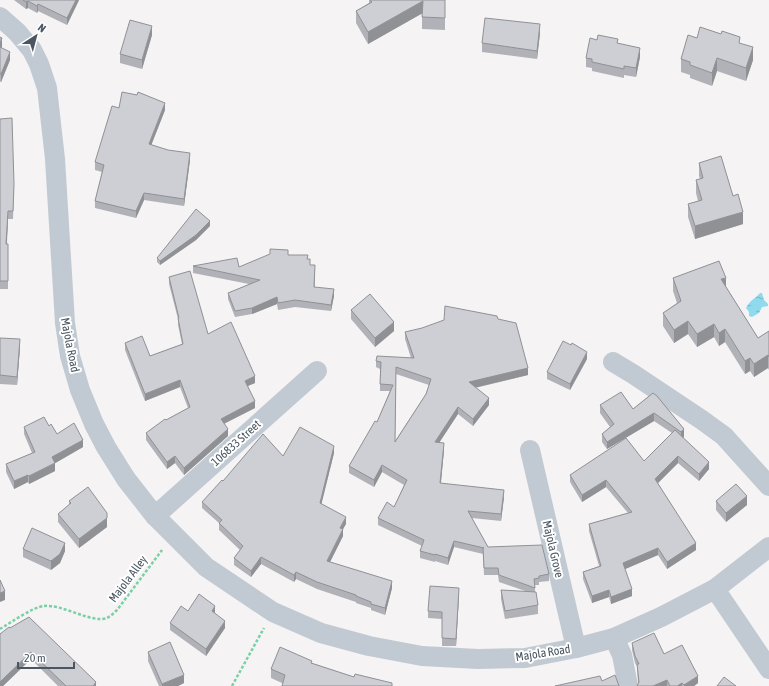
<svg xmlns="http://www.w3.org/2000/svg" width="769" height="686" font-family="'Asap Condensed',sans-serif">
	<defs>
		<pattern id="water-ripples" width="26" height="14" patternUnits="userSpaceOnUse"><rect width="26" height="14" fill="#90daee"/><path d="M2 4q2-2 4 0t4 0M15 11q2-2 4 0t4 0" fill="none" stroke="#78b4c4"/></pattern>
	</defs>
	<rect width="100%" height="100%" fill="#f5f3f3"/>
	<!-- water -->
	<path fill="url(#water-ripples)" d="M760 293H762L764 300 768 304V306L762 307 759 313 752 317 749 316V312L746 308C750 300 755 299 760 293Z"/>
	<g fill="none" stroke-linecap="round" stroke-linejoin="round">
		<!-- path -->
		<g stroke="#7ad0a6" stroke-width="2.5" stroke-dasharray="3 2" stroke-linecap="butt">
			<path d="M0 629C10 623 33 607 44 606 63 604 93 624 107 618 111 616 114 613 117 610L162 550"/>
			<path d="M232 686 264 628"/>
		</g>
		<!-- street -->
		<g stroke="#c1cad2" stroke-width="20">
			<path d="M0 17 17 32 32 50 39 64 47 88 55 159 65 323 70 356 80 390 94 424 106 447 126 479 155 516 206 567 273 612 321 633 369 646 422 656 478 659 525 658 576 648 614 638 661 617 715 589 769 547"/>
			<path d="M613 362 633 374 702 420 724 436 769 486"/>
			<path d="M530 450 576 648"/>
			<path d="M155 516 317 371"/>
			<path d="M715 589 769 669"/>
			<path d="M614 638 622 655 628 686"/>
		</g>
	</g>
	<!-- wall -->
	<g fill="#b0b2b7" fill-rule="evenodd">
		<path d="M14 0H79L67 25 38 11 37 13 28 8 26 9Z"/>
		<path d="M369 0H445V30L422 29V13L368 44 356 23V11L369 3Z"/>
		<path d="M540 33 537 59 482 52V43Z"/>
		<path d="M152 35 142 69 120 63V54Z"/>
		<path d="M0 37 2 46 1 48 10 60 1 82H0Z"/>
		<path d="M697 38 740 43 753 60 746 81 717 71 712 86 690 78V75L681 72V59Z"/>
		<path d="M618 43 640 57 636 77 624 75V78L592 71V68L586 67V58Z"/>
		<path d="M119 108 165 110 151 145 190 160 184 206 144 200 136 218 95 208V201L102 172 95 170V162Z"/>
		<path d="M0 119 14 192 13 219H8L7 244H8V289H0Z"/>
		<path d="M699 163 733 196 743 224 695 239 688 217V204L698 201 696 193V180L700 179 699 176Z"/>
		<path d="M210 226 196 240 160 265 157 262V258Z"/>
		<path d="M288 255 308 259 310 265 315 271V287L334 296 331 311 295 307 278 310 277 304 252 314 235 317 228 299V293L249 284 193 273V266L239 267Z"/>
		<path d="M169 277 208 334 255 383 248 386 255 408 224 424 228 436 184 475 175 463 167 469 146 440V433L166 420 188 408 180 387 145 401 125 350V343L150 356 182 344 178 325V319L169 284Z"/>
		<path d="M673 278 726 287 758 338 769 331V370L768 368 754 377 750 371 745 374 725 342 719 346 714 337 697 347 688 334 674 343 663 326V313L677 303 673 291Z"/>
		<path d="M351 310 394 331 375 347 351 319Z"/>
		<path d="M498 319 528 375 475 388 489 405 473 426 458 414 439 443 444 450 441 484 504 497 501 521 472 518 488 547 549 574V581L539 582V585H535V592L538 605V614L505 619 501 599V590L528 592 499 582 498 575H484L483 554 454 547 448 565 435 561V562L420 558V551L422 546 378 525V518L394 507 404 485 382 472 374 487 349 473V466L377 422 390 391H380V369L376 367V361L411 358 405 339V332ZM396 374 429 385 426 394 395 441Z"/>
		<path d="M0 338 20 347 17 385 0 384Z"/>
		<path d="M587 359 570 390 547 379V372Z"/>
		<path d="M653 393 684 429V437L683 438 709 469 699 481 678 463 658 483 696 550 667 569 658 555 625 569 632 596 611 604 609 597 592 603 583 579V572L599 566 589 531V524L628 513 606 487 582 502 570 482V475L644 461 672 433 654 421 607 449 602 442V434L610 427 600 413V405L633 409Z"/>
		<path d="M49 426 57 434 83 447 55 463V471L29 484 28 482 14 489 6 472V464L32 453 24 434V427Z"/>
		<path d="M334 453 321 504 346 524 343 529V536L330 562 392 588 385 615 371 610V608L356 603V602L317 589 296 579 294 582 261 564 251 577 234 565V558L240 550 219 530V523L202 508V502L223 481 283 456Z"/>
		<path d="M69 501 107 527 79 548 58 522V514L69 505Z"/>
		<path d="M716 501 747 505 726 522 716 510Z"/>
		<path d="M23 549 65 551 60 563 51 570 23 557Z"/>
		<path d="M459 595 456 646H442V619L428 618V611Z"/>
		<path d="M188 611 215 613 225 628 206 656 170 630V623Z"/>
		<path d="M10 628 96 686H58L31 659 3 686H0Z"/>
		<path d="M632 643 664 654 698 683 694 686H637L638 683 637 666 635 663 632 650Z"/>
		<path d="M148 652 184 683 178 686H159L148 661Z"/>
		<path d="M312 663 354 677 392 686 282 683 271 678V669Z"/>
	</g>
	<!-- shaded-wall -->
	<g fill="#909195">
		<path d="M76 0H79L67 25V18Z"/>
		<path d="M28 1V8L26 9V2Z"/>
		<path d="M423 1V13L368 44V32Z"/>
		<path d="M38 4V11L37 13V6Z"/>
		<path d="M540 24V33L537 59V51Z"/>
		<path d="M152 26V35L142 69V60Z"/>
		<path d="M2 38V46L0 52V44Z"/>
		<path d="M753 47V60L746 81V68Z"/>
		<path d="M640 48V57L636 77V68Z"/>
		<path d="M10 52V60L1 82V74Z"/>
		<path d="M717 58V71L712 86V73Z"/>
		<path d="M165 103V110L149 151V144Z"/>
		<path d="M190 153V160L184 206V199Z"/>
		<path d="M144 193V200L136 218V211Z"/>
		<path d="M8 211V219L6 253V244Z"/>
		<path d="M743 212V224L695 239V226Z"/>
		<path d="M210 221V226L196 240 160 265V261Z"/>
		<path d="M726 278V291L721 279Z"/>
		<path d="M334 289V296L331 311V305Z"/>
		<path d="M277 297V304L252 314V308Z"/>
		<path d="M688 321V334L674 343V330Z"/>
		<path d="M394 322V331L375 347V338Z"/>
		<path d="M714 324V337L697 347V334Z"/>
		<path d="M725 329V342L719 346V333Z"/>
		<path d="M20 339V347L17 385V377Z"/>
		<path d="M587 352V359L570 390V384Z"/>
		<path d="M768 355V368L754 377V364Z"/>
		<path d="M750 358V371L745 374V361Z"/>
		<path d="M528 368V375L469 389V382Z"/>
		<path d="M255 376V383L245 387V381Z"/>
		<path d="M180 380V387L145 401V394Z"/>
		<path d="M489 398V405L473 426V419Z"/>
		<path d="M255 401V408L221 425V419Z"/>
		<path d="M458 407V414L435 449V442Z"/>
		<path d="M654 413V421L607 449V442Z"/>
		<path d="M228 429V436L184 475V468Z"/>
		<path d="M684 429V437L681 440V432Z"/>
		<path d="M83 440V447L52 465V457Z"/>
		<path d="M444 443V450L440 490V483Z"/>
		<path d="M334 446V453L320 510V503Z"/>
		<path d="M175 456V463L167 469V462Z"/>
		<path d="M678 456V463L655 486V479Z"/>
		<path d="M709 462V469L699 481V474Z"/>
		<path d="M55 463V471L29 484V476Z"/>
		<path d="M382 465V472L374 487V480Z"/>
		<path d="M28 475V482L14 489V481Z"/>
		<path d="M606 480V487L582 502V495Z"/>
		<path d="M504 490V497L501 521V514Z"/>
		<path d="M747 496V505L726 522V513Z"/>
		<path d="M346 517V524L340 534V528Z"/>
		<path d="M107 518V527L79 548V539Z"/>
		<path d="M343 529V536L327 568V561Z"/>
		<path d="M454 541V547L448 565V558Z"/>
		<path d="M65 543V551L60 563 51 570V561Z"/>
		<path d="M696 543V550L667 569V562Z"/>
		<path d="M658 548V555L623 570V563Z"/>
		<path d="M261 557V564L251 577V571Z"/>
		<path d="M296 572V579L294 582V575Z"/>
		<path d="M392 581V588L385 615V608Z"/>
		<path d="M459 588V595L456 646V639Z"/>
		<path d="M632 589V596L611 604V597Z"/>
		<path d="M609 590V597L592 603V596Z"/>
		<path d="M5 591V600L0 602V593Z"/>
		<path d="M215 606V613L212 619V611Z"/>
		<path d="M225 621V628L206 656V649Z"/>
		<path d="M31 652V659L3 686H0V682Z"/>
		<path d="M184 675V683L178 686H162V684Z"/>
		<path d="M698 676V683L694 686H684V685Z"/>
		<path d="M667 680V686H653Z"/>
		<path d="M96 682V686H93Z"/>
		<path d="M682 683V686H677Z"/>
	</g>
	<!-- building -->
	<g fill="#cdcfd5" stroke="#909195" fill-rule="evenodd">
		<path d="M23 0H76L67 18 38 4 37 6 28 1 26 2Z"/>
		<path d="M370 0H445V18L422 17 423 1 368 32 356 11 372 2Z"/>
		<path d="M485 18 540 24 537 51 482 43Z"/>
		<path d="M130 20 152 26 142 60 120 54Z"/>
		<path d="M700 27 721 34 722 31 740 37 739 43 753 47 746 68 717 58 712 73 690 65V62L681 59 688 35 697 38Z"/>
		<path d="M598 35 618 39 617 43 640 48 636 68 624 66V69L592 62V59L586 58 590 38 597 40Z"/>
		<path d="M0 37 2 38 0 44Z"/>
		<path d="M0 47 10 52 1 74H0Z"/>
		<path d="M122 92 137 95 138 92 165 103 149 144 168 150 190 153 184 199 144 193 136 211 95 201 104 165 95 162 112 106 119 108Z"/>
		<path d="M12 118 14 184 13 211H8L6 244H8V281H0V119Z"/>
		<path d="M721 156 733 196 738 194 743 212 695 226 688 204 702 200 696 180 703 178 699 163Z"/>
		<path d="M196 209 210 221 196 235 160 261 157 258Z"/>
		<path d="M270 249 288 250V255H308L307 259H310V265H315L314 287 334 289 331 305 295 300 278 303 277 297 252 308 235 311 228 293 260 280 193 266 237 258 239 267 270 254Z"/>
		<path d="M719 261 726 278 721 279 758 338 769 331V357L768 355 754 364 750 358 745 361 725 329 719 333 714 324 697 334 688 321 674 330 663 313 681 301 673 278Z"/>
		<path d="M190 271 208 334 231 322 255 376 245 381 255 401 221 419 228 429 184 468 175 456 167 462 146 433 165 419 166 420 190 407 180 380 145 394 125 343 142 336 150 356 183 344 178 318H179L169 277Z"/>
		<path d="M370 294 394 322 375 338 351 310Z"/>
		<path d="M445 306 497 316 498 319 516 323 528 368 469 382 489 398 473 419 458 407 435 442 444 443 440 483 504 490 501 514 468 511 488 547 542 545 549 574 539 576V578L534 579 535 588 499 575 498 568H484L483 548H484L454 541 448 558 435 554V555L420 551 424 540 378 518 387 502 394 507 407 480 382 465 374 480 349 466 375 421 377 422 393 385 380 384 381 362 376 361 377 356 414 358 405 332 422 328 444 320ZM396 367 431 379 426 394 395 442Z"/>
		<path d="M0 338 20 339 17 377 0 375Z"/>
		<path d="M563 341 571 345 572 343 587 352 570 384 547 372Z"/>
		<path d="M621 392 633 409 653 393 657 396 684 429 681 432 654 413 607 442 602 434 614 424 600 405Z"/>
		<path d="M44 417 49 426 51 424 57 434 74 423 83 440 52 457 55 463 29 476 28 475 14 481 6 464 35 452 24 427Z"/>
		<path d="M300 427 334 446 320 503 346 517 340 528 343 529 327 561 392 581 385 608 371 604V602L356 596V595L317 582 296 572 294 575 261 557 251 571 234 558 243 546 219 523 222 520 202 502 222 480 223 481 263 434 283 456Z"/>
		<path d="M675 430 709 462 699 474 678 456 655 479 696 543 667 562 658 548 623 563 632 589 611 597 609 590 592 596 583 572 601 566 589 524 632 512 606 480 582 495 570 475 626 438 644 461Z"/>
		<path d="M736 484 747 496 726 513 716 501Z"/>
		<path d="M88 487 107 513V518L79 539 58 514 71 503 69 501Z"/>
		<path d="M32 528 65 543 60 554 51 561 23 549Z"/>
		<path d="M0 580 5 591 0 593Z"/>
		<path d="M430 586 459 588 456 639 442 638V612L428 611Z"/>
		<path d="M501 590 536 592 538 605 505 611Z"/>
		<path d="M199 594 215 606 212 611 225 621 206 649 170 623 181 606 188 611Z"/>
		<path d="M29 617 96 682 93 686H66L31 652 0 682V634L9 627 10 628Z"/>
		<path d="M654 633 664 654 682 645 698 676 684 685 682 683 677 686H670L667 680 653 686H637L639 682 637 664H639L635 656 632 643Z"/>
		<path d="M170 642 184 675 162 684 148 652Z"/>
		<path d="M280 647 312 661 311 663 354 677 355 674 392 683V686H282L285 675 271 669Z"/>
		<path d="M615 675 619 686H555L600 676 602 681Z"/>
		<path d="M724 677 736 686H717Z"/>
	</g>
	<g text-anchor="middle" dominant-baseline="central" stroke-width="4" stroke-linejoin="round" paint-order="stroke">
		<!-- street labels -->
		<g font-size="12" fill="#4a5661" stroke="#fff">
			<text transform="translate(70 345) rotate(79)">Majola Road</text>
			<text transform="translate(236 443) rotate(-42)">106833 Street</text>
			<text transform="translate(553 549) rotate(77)">Majola Grove</text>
			<text transform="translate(128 579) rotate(-53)">Majola Alley</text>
			<text transform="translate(543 653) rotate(-9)">Majola Road</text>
		</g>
	</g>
	<!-- north arrow -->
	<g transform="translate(36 36) rotate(36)" stroke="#ffffff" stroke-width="3" paint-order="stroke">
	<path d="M0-3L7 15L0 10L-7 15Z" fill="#4a5661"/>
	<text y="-6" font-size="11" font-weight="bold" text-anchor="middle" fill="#4a5661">N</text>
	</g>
	<!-- scale -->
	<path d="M18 662v6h56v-6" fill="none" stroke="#4a5661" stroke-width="2"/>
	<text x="24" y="662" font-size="12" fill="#4a5661" stroke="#ffffff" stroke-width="3" paint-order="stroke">20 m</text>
</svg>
